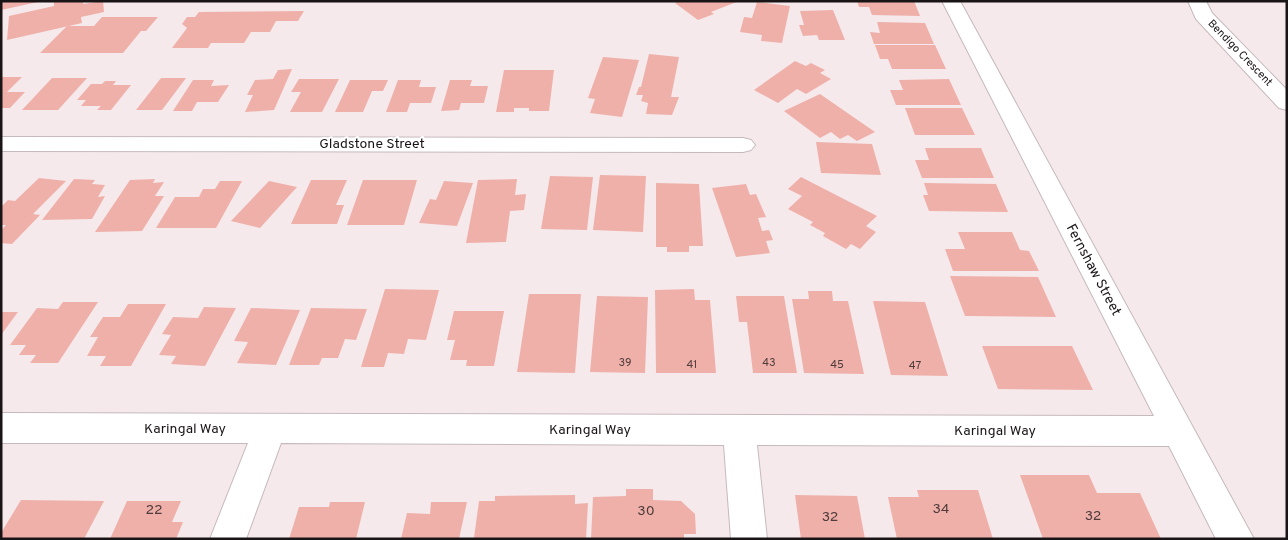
<svg xmlns="http://www.w3.org/2000/svg" width="1288" height="540" font-family="Overpass,sans-serif">
	<rect width="100%" height="100%" fill="#f6e9eb"/>
	<!-- building -->
	<g fill="#efb0aa">
		<path d="M1 1H38V2L1 10Z"/>
		<path d="M54 1H83V4L103 1 104 12 81 17 82 23 7 40 9 16 54 6Z"/>
		<path d="M679 1H739L711 12 714 14 698 20 675 3Z"/>
		<path d="M857 1H914L920 16 872 15 869 7H859Z"/>
		<path d="M757 2 790 6 782 43 761 41 762 35 740 32 744 17 752 18Z"/>
		<path d="M833 10 845 40H819L817 35 803 36 799 25H804L800 11Z"/>
		<path d="M304 11 298 21H276L270 32H251L244 43H211L208 48H172L187 28 182 24 187 17H195L199 12Z"/>
		<path d="M102 17H158L146 31H141L123 53H40L67 26H94Z"/>
		<path d="M877 22 925 23 934 44H874L870 32 880 33Z"/>
		<path d="M875 45H935L946 69H892L888 59H880Z"/>
		<path d="M649 54 679 57 671 97H679L672 115 646 114 648 103 641 101 643 95H636L639 87H641Z"/>
		<path d="M603 57 639 60 622 117 590 113 595 99 588 98Z"/>
		<path d="M795 61 806 66 811 63 825 70 820 73 831 79 806 94 797 89 778 103 754 90Z"/>
		<path d="M292 69 274 110 245 112 253 95H247L255 80 273 79 278 70Z"/>
		<path d="M504 70H554L549 111H529V108H514V112H496Z"/>
		<path d="M1 77H22L7 92H25L10 108H1Z"/>
		<path d="M52 78H87L58 110H22Z"/>
		<path d="M161 78H186L162 110H136Z"/>
		<path d="M299 79H339L322 112H290L301 92H291Z"/>
		<path d="M949 79 961 105H896L890 90H903L899 80Z"/>
		<path d="M193 80H214L211 86 229 85 218 102H197L192 111H173Z"/>
		<path d="M350 80H388L383 91H372L363 112H335Z"/>
		<path d="M398 80H421L419 87H436L431 103H410L407 112H386Z"/>
		<path d="M450 80H472L470 86H488L484 103H461L459 110 441 111Z"/>
		<path d="M105 81H116L113 85H131L111 110H97L101 106H81L86 100H77L91 84H102Z"/>
		<path d="M820 94 875 132 857 141 848 135 840 139 831 132 820 138 784 111Z"/>
		<path d="M905 108H962L975 135H915Z"/>
		<path d="M816 142 872 144 881 175 821 173Z"/>
		<path d="M925 148H981L994 178H922L915 160H929Z"/>
		<path d="M600 175 646 176 643 232 593 230Z"/>
		<path d="M550 176 593 177 587 230 541 229Z"/>
		<path d="M801 177 877 216 866 226 876 232 860 249 851 244 846 249 823 236 825 233 810 225 813 222 788 209 802 196 788 189Z"/>
		<path d="M39 178 66 181 33 214 40 215 12 244 1 243V230L6 225H1V207L8 200 15 201Z"/>
		<path d="M74 179 95 180 92 184 105 185 98 197 105 196 92 219 42 220Z"/>
		<path d="M155 179 153 183 164 182 155 196H164L142 231 95 232 130 180Z"/>
		<path d="M517 179 515 195 526 194 524 210 510 211 506 242 466 243 478 180Z"/>
		<path d="M311 180H347L336 205H344L337 224H291Z"/>
		<path d="M363 180H417L404 225H347Z"/>
		<path d="M220 181H242L216 228H156L175 197H199L203 189H215Z"/>
		<path d="M269 181 297 187 260 228 231 221Z"/>
		<path d="M444 181 473 183 457 226 419 223 430 199 436 200Z"/>
		<path d="M656 183 699 184 703 246H689V252H667V247H656Z"/>
		<path d="M924 183 996 184 1008 212 929 211 923 195H928Z"/>
		<path d="M746 184 750 195 756 194 766 217 758 218 762 231 769 230 773 240 766 241 770 253 736 257 712 188Z"/>
		<path d="M958 232H1012L1020 250 1029 251 1039 271H953L945 249H965Z"/>
		<path d="M950 276 1038 277 1056 317 965 316Z"/>
		<path d="M385 289 439 290 426 340 408 339 404 354 388 353 384 367H361Z"/>
		<path d="M694 289 695 300H710L716 373H656L655 290Z"/>
		<path d="M808 291H832L833 301H848L864 374 804 373 792 299H809Z"/>
		<path d="M529 294H581L575 373 517 372Z"/>
		<path d="M597 296 648 297 645 373 590 372Z"/>
		<path d="M736 296H784L797 373H753L747 322H739Z"/>
		<path d="M873 301 925 302 948 376 891 375Z"/>
		<path d="M63 302H98L58 363H30L36 355H19L26 345H10L37 308 58 309Z"/>
		<path d="M128 304H166L131 366H100L106 356H87L98 337H90L103 317H120Z"/>
		<path d="M204 307 236 308 205 366 171 364 176 356 159 355 171 335 162 334 173 317 198 318Z"/>
		<path d="M251 308 300 310 276 365 237 363 248 342 234 341Z"/>
		<path d="M311 308 367 309 356 340 345 339 338 358H322L319 365H289Z"/>
		<path d="M454 311H504L494 366H466L467 360H450L455 340H447Z"/>
		<path d="M1 312H18L1 335Z"/>
		<path d="M982 346H1072L1093 390 998 389Z"/>
		<path d="M1020 475H1089L1097 493H1140L1161 539H1043Z"/>
		<path d="M626 489H653V500L681 501 695 514 696 534H684V539H591L593 497 626 496Z"/>
		<path d="M917 490H978L993 539H897L888 497H919Z"/>
		<path d="M575 495V504L588 503 586 539 474 538 479 501H495V496Z"/>
		<path d="M795 495 857 496 865 539H801Z"/>
		<path d="M21 500 104 501 84 539H1V533Z"/>
		<path d="M127 501H181L172 522H183L176 539H110Z"/>
		<path d="M330 502H365L356 539H289L299 507H329Z"/>
		<path d="M431 502H467L459 539H401L407 513 430 514Z"/>
	</g>
	<g fill="none" stroke-linecap="round" stroke-linejoin="round">
		<defs>
			<g id="minor">
				<path d="M942 1H960L1254 539H1216L1169 446 757 445 767 539H731L724 445 281 443 246 539H210L248 443H1V413L1154 416Z"/>
				<path d="M1188 1H1206L1212 13 1287 90V110L1279 108 1196 19Z"/>
				<path d="M1 137 743 138 751 140 755 145 751 150 743 152 1 151Z"/>
			</g>
		</defs>
		<!-- minor casing -->
		<use href="#minor" stroke="#c6b9bc" stroke-width="2"/>
		<!-- minor -->
		<use href="#minor" fill="#fff" fill-rule="evenodd"/>
	</g>
	<g text-anchor="middle" dominant-baseline="central" stroke-width="4" stroke-linejoin="round" paint-order="stroke">
		<!-- far-street labels -->
		<g font-size="11" fill="#191415" stroke="#fff">
			<text transform="translate(1240 53) rotate(46)">Bendigo Crescent</text>
		</g>
		<!-- number labels -->
		<g font-size="11" fill="#4e3b3a">
			<text x="625" y="363">39</text>
			<text x="769" y="363">43</text>
			<text x="692" y="365">41</text>
			<text x="837" y="365">45</text>
			<text x="915" y="366">47</text>
		</g>
		<!-- street labels -->
		<g font-size="14" fill="#191415" stroke="#fff">
			<text x="372" y="144">Gladstone Street</text>
			<text transform="translate(1093 270) rotate(62)">Fernshaw Street</text>
			<text x="185" y="429">Karingal Way</text>
			<text x="590" y="430">Karingal Way</text>
			<text x="995" y="431">Karingal Way</text>
		</g>
		<!-- near-number labels -->
		<g font-size="14" fill="#4e3b3a">
			<text x="941" y="509">34</text>
			<text x="154" y="510">22</text>
			<text x="646" y="511">30</text>
			<text x="1093" y="516">32</text>
			<text x="830" y="517">32</text>
		</g>
	</g>
	<!-- border -->
	<rect width="1288" height="540" fill="none" stroke="#191415" stroke-width="5"/>
</svg>
